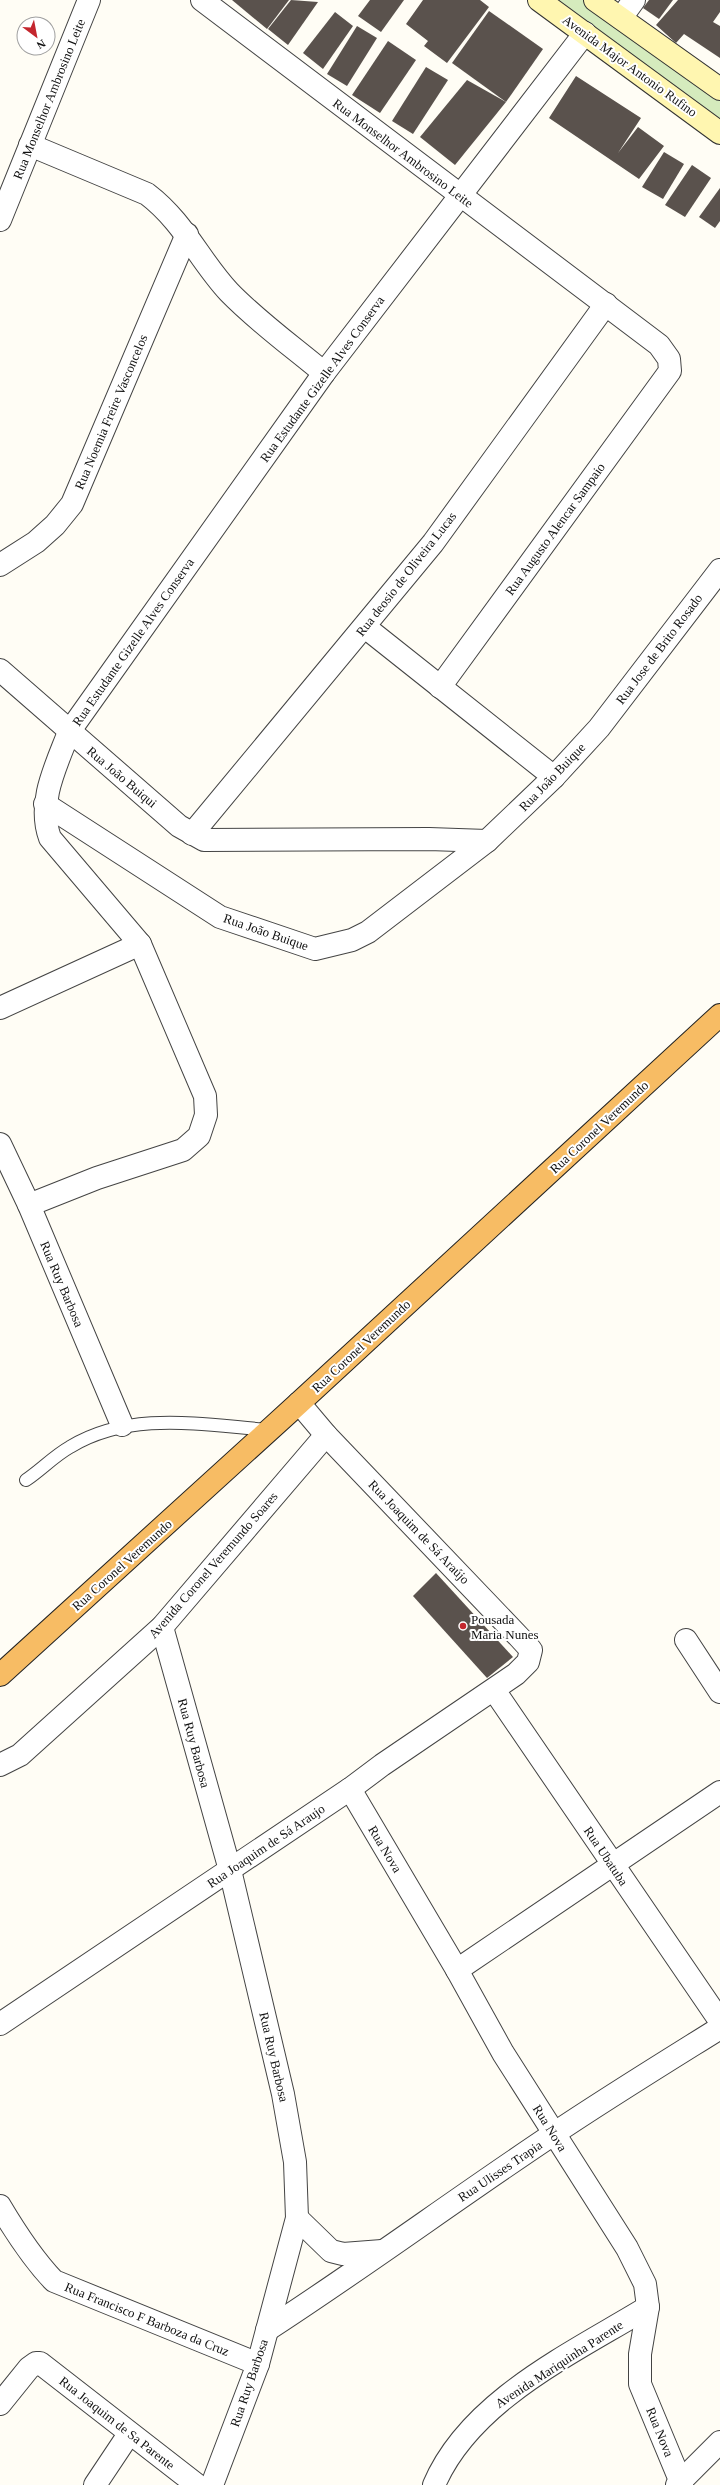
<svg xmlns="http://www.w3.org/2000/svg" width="720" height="2485" font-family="Georgia,serif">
	<rect width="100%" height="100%" fill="#fffdf5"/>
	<!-- green -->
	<path fill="#d5ebbd" d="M551 0H589L720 95V126Z"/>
	<!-- building -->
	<g fill="#5a524d">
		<path d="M232 0H289L267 29Z"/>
		<path d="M291 0 318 2 288 45 268 29Z"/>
		<path d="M370 0H404L381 32 358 16Z"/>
		<path d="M423 0H480L489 7 447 63 424 46 428 41 406 24Z"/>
		<path d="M649 0H673L659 19 643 8Z"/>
		<path d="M678 0H720V12L713 22 720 26V58L684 34 676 43 656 25Z"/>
		<path d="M489 11 543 49 506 102 452 63Z"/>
		<path d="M335 12 353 26 323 69 303 53Z"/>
		<path d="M357 26 377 38 347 86 327 74Z"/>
		<path d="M388 41 416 60 380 113 352 95Z"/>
		<path d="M426 67 448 80 413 134 392 121Z"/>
		<path d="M576 76 641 118 618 153 638 127 664 146 639 179 549 118Z"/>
		<path d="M467 80 506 102 455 165 420 137Z"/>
		<path d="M664 152 684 164 663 199 642 187Z"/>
		<path d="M692 165 711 178 685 217 665 205Z"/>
		<path d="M720 188V221L715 228 699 217Z"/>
		<path d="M436 1573 513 1657 487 1678 413 1596Z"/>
	</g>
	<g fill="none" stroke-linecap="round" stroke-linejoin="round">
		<defs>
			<path id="service" d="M26 1480C41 1470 54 1456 70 1447 131 1410 202 1425 270 1430"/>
			<g id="minor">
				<path d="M202 0 659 345 669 359 670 371 440 687"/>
				<path d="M621 18 634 0"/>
				<path d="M30 145 147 194C184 222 199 260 229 292 258 322 293 347 324 373"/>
				<path d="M0 220 89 0"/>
				<path d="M0 565 36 542 55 525 72 504 187 234"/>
				<path d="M365 627 554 777"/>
				<path d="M0 670 179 826 204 840 429 839 487 841"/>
				<path d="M45 804 220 917 315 949 352 940 368 932 487 841 554 777 599 728 720 570"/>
				<path d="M192 834 433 543 606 304"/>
				<path d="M0 1008 140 944"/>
				<path d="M0 1144 29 1205 122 1425"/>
				<path d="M29 1205 97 1178 183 1150 199 1136 206 1115 205 1096 140 944 50 838C37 802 56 766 69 732L324 373 585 33"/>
				<path d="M162 1627 230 1870 283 2094 295 2162 297 2218 258 2364 212 2485"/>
				<path d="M686 1640 720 1692"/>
				<path d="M494 1690 720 2021"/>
				<path d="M0 1765 20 1755 162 1627 326 1435"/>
				<path d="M350 1789 457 1970 503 2053 627 2248 645 2284 648 2307 640 2354V2384L682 2485"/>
				<path d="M457 1970 720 1792"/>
				<path d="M0 2024 350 1789 382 1765 516 1674 528 1662 531 1650 520 1638 326 1435 299 1403"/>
				<path d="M0 2206C16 2233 32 2258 54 2281L258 2364"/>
				<path d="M297 2218 331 2251 343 2254 382 2251"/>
				<path d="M267 2330C364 2267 456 2199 552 2135 607 2098 664 2063 720 2028"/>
				<path d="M0 2404 29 2368 36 2363H40L197 2485"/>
				<path d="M95 2485 129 2434"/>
				<path d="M434 2485C470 2400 573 2353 648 2307"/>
				<path d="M677 2485 720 2442"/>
			</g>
			<g id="secondary">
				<path d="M539 0 720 133"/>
				<path d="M595 0 720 89"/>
			</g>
			<path id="trunk" d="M0 1675 299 1403 720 1015"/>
		</defs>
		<!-- service casing -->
		<use href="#service" stroke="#444" stroke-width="14"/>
		<!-- minor casing -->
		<use href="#minor" stroke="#444" stroke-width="24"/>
		<!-- secondary casing -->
		<use href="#secondary" stroke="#333" stroke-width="24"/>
		<!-- trunk casing -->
		<use href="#trunk" stroke="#222" stroke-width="24"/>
		<!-- service -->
		<use href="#service" stroke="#fff" stroke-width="12"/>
		<!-- minor -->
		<use href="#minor" stroke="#fff" stroke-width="22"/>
		<!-- secondary -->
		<use href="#secondary" stroke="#fff6b0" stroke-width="22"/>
		<!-- trunk -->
		<use href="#trunk" stroke="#f7bc64" stroke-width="22"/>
	</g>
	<!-- markers -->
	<circle fill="#c4262e" stroke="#fff" stroke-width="1.5" cx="463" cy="1626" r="4"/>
	<g text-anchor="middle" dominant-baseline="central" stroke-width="4" stroke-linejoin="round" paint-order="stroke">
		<!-- street labels -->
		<g font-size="13" fill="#111" stroke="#fff">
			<text transform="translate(630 66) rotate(36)">Avenida Major Antonio Rufino</text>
			<text transform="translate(49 99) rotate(-68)">Rua Monselhor Ambrosino Leite</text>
			<text transform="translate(403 153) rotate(37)">Rua Monselhor Ambrosino Leite</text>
			<text transform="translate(322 379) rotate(-54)">Rua Estudante Gizelle Alves Conserva</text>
			<text transform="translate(111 412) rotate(-67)">Rua Noemia Freire Vasconcelos</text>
			<text transform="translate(555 529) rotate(-54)">Rua Augusto Alencar Sampaio</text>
			<text transform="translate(406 574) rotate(-52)">Rua deosio de Oliveira Lucas</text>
			<text transform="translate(133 642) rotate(-55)">Rua Estudante Gizelle Alves Conserva</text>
			<text transform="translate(659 649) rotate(-53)">Rua Jose de Brito Rosado</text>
			<text transform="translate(122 777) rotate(40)">Rua João Buiqui</text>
			<text transform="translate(552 777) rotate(-46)">Rua João Buique</text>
			<text transform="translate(266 932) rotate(19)">Rua João Buique</text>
			<text transform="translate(599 1127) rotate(-43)">Rua Coronel Veremundo</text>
			<text transform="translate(62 1284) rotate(67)">Rua Ruy Barbosa</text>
			<text transform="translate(361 1346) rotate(-43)">Rua Coronel Veremundo</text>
			<text transform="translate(419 1532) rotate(46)">Rua Joaquim de Sá Araújo</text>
			<text transform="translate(122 1565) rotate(-42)">Rua Coronel Veremundo</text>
			<text transform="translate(213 1565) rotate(-49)">Avenida Coronel Veremundo Soares</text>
			<text transform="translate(194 1743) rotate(75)">Rua Ruy Barbosa</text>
			<text transform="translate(266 1846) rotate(-34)">Rua Joaquim de Sá Araujo</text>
			<text transform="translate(385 1849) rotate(59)">Rua Nova</text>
			<text transform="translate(606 1856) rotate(56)">Rua Ubatuba</text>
			<text transform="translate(274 2057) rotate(77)">Rua Ruy Barbosa</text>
			<text transform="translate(550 2128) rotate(58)">Rua Nova</text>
			<text transform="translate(500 2171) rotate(-34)">Rua Ulisses Trapia</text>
			<text transform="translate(147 2319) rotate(22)">Rua Francisco F Barboza da Cruz</text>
			<text transform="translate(559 2364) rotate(-33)">Avenida Mariquinha Parente</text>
			<text transform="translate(249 2383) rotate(-71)">Rua Ruy Barbosa</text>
			<text transform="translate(117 2423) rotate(38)">Rua Joaquim de Sa Parente</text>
			<text transform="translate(660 2432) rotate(68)">Rua Nova</text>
		</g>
		<!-- poi labels -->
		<g font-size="13" fill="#111" stroke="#fff" text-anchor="start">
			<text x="471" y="1619">Pousada<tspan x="471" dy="15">Maria Nunes</tspan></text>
		</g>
	</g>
	<!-- north arrow -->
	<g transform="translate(36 36) rotate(148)"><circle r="19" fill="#ffffff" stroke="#a0a0a0"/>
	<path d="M0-3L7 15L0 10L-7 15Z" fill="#c4262e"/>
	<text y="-6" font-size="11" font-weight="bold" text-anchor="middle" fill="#111111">N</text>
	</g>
</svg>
